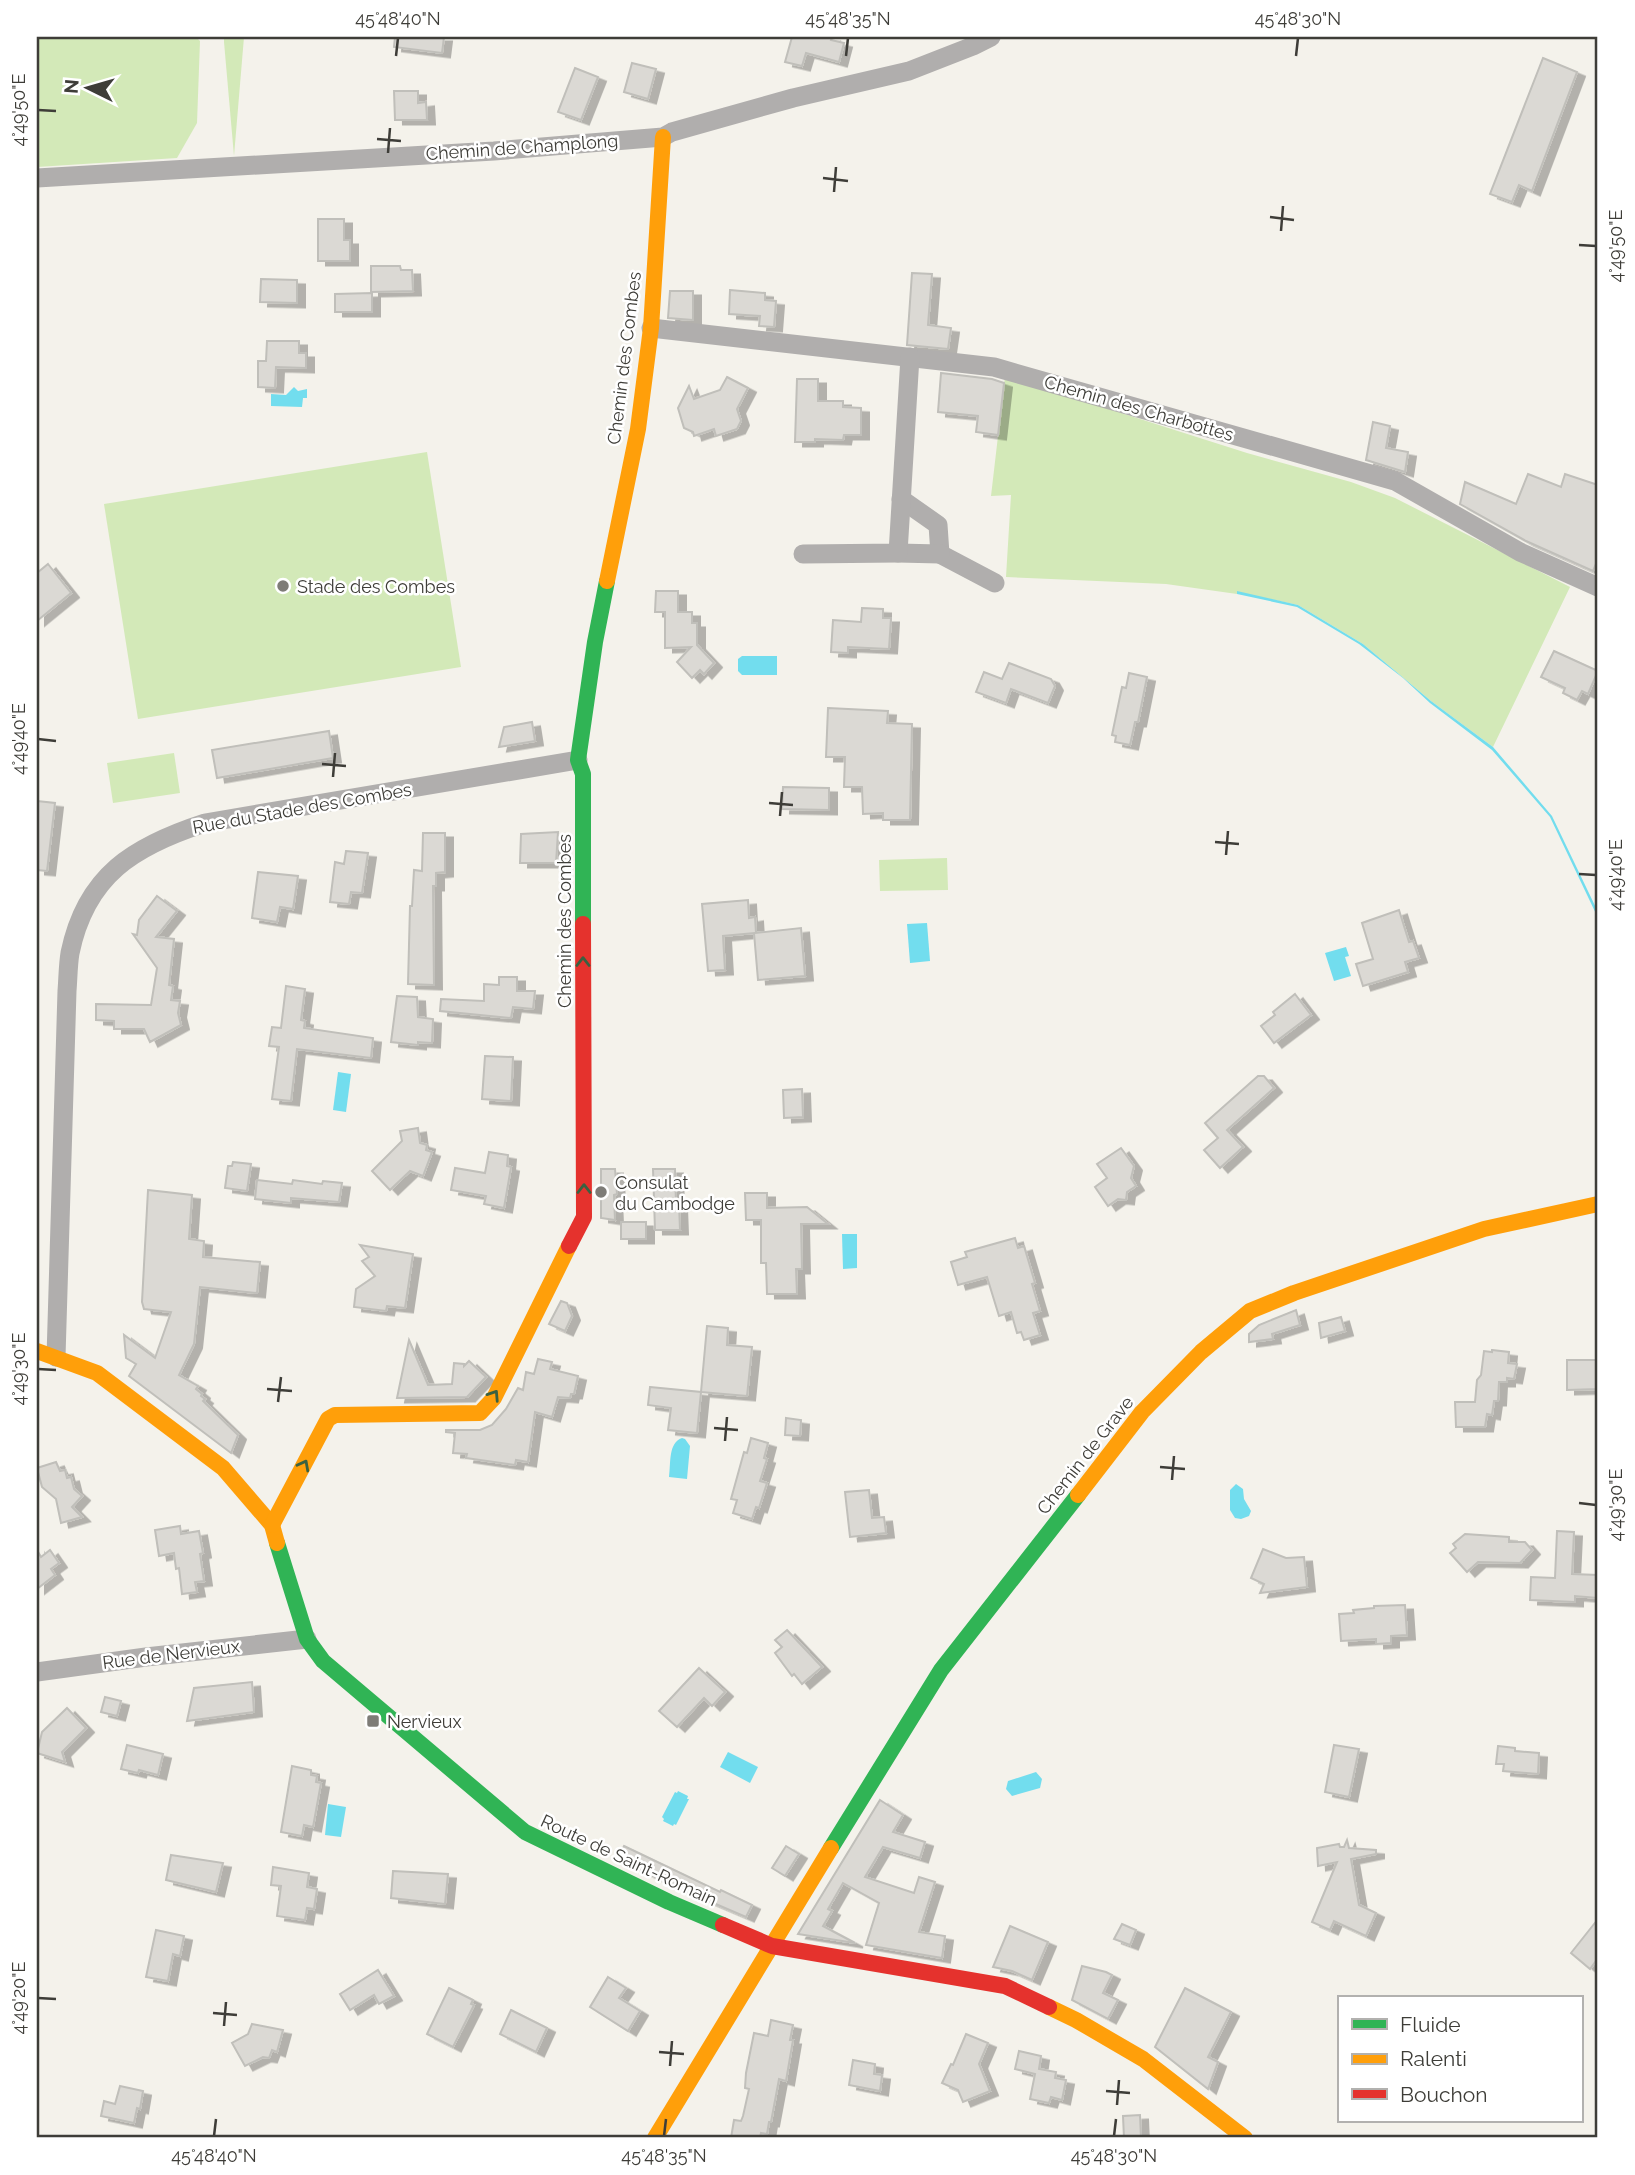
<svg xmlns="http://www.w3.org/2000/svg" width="1635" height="2175" font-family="Raleway,sans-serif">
	<defs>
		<filter id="shadow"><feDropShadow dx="8" dy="4.5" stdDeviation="0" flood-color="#0004"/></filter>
	</defs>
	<rect width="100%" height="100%" fill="#f4f2eb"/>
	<!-- green -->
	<g fill="#d3e9b8">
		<path d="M37 37H196L200 41 197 123 177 158 37 167Z"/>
		<path d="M224 37H244L234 156 224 42Z"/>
		<path d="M1005 376 1247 453 1351 482 1395 498 1570 587 1493 747 1431 701 1363 644 1298 605 1237 592V594L1166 584 1006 577 1011 495 991 496Z"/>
		<path d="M427 452 461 667 138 719 104 504Z"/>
		<path d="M174 753 180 793 113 803 107 763Z"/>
		<path d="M947 858 948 890 880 891 879 860Z"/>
	</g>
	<!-- water -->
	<g fill="#72ddee">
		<path d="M294 387 298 391 307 389V398H303L302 407 271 406V394L286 395Z"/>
		<path d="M1237 591 1298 605 1363 644 1431 701 1493 747 1552 816 1598 912V918L1550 817 1492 750 1430 703 1403 678 1359 644 1297 607 1237 594Z"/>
		<path d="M742 656H777V675H742L738 671V659Z"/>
		<path d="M927 923 930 961 910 963 907 924Z"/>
		<path d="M1346 947 1349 956 1345 957 1351 976 1334 981 1325 953Z"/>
		<path d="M338 1072 351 1074 346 1112 333 1110Z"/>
		<path d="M842 1234H857V1268L843 1269Z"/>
		<path d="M682 1438 685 1439 690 1446 687 1479 669 1477C671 1463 668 1443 682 1438Z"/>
		<path d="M1236 1484 1243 1489 1244 1499 1251 1511 1249 1516 1241 1519 1235 1518 1230 1510V1490Z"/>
		<path d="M728 1752 758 1767 750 1783 720 1767Z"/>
		<path d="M1036 1772 1042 1779 1040 1788 1012 1796 1006 1789 1008 1781Z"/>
		<path d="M678 1791 688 1796 687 1799H689L676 1825 674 1824 673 1826 663 1821 664 1819 662 1817 675 1792 677 1793Z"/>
		<path d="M328 1804 346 1807 341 1837 325 1835Z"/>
	</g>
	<!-- building -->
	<g fill="#dbd9d4" stroke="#c0bfba" stroke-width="2" filter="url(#shadow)">
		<path d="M395 37H444L442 53 394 47Z"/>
		<path d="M792 37H832L831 40 844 43 839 62 806 53 802 66 785 62Z"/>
		<path d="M1543 58 1577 72 1532 191 1519 185 1512 202 1490 194Z"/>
		<path d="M632 63 656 69 648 99 624 92Z"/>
		<path d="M575 68 598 77 581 120 558 112Z"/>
		<path d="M394 91H418V103L426 102 427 120H395Z"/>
		<path d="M318 219H344V240H350V261H318Z"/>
		<path d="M371 266H400L401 270H412L413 291 371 292Z"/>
		<path d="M912 273 932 274 928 325 951 328 948 349 907 345Z"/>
		<path d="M261 279 297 280V303L260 302Z"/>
		<path d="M730 290 765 293V300L776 301 774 327 759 326 760 316 729 314Z"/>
		<path d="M670 291H693V320L668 318Z"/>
		<path d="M372 293V312H335V294Z"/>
		<path d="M267 341H299V353H306V368L276 367 275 388 258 387V361H266Z"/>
		<path d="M941 373 992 379 1004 383 998 435 976 432 978 416 938 412Z"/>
		<path d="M727 377 748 388 737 409 741 421 737 429 716 436 714 429 694 436 693 432 684 428 678 408 689 386 694 399 720 390Z"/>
		<path d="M797 379H818V401H843V407L861 408V435H844L843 440 815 439V442H795Z"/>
		<path d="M1373 422 1390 426 1386 448 1408 452 1405 472 1366 460Z"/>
		<path d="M1528 474 1561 487 1565 474 1598 485V559L1593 571 1526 541 1460 504 1465 482 1516 504Z"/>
		<path d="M48 564 71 593 37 621V573Z"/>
		<path d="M656 591H678V612H692V623H697V645L714 663 704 674 700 670 692 678 677 662 691 647 665 648V612H655Z"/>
		<path d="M862 608 883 609V618H891L889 649 848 647V653L831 652 833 620 861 622Z"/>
		<path d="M1554 651 1598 671 1588 694 1582 691 1577 700 1563 693 1565 688 1541 677Z"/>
		<path d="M1009 663 1051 679 1055 686 1048 703 1011 689 1006 703 976 692 984 672 1002 679Z"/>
		<path d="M1129 673 1147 677 1138 722H1135L1130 745 1115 742 1116 736 1112 735 1122 687 1126 688Z"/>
		<path d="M828 708 888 711 887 723 912 724 910 820H883V813L863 814 862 787H844L845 757H826Z"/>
		<path d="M532 722 535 741 499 747 504 727Z"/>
		<path d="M329 731 333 758 217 778 212 750Z"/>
		<path d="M783 787 829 788V810L782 809Z"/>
		<path d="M37 801 55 803 47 871 37 870Z"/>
		<path d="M558 832 556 863H520L521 834Z"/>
		<path d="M423 833H445V872L436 873V886H433L434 985 408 984 410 906H412L414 870 422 871Z"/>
		<path d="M346 851 368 853 362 893 351 892 349 904 330 902 335 862 344 864Z"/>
		<path d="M258 872 298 876 293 909 280 907 277 922 252 918Z"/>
		<path d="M157 896 177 911 156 937 174 939 169 985 173 986 171 1000 180 1001 178 1013 181 1025 150 1042 144 1029H114V1021L96 1020V1004L151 1005 157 968 133 934 137 935 139 920Z"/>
		<path d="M748 900 749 918 755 917 756 933 801 928 805 976 758 980 754 933 723 936 725 970 708 971 702 904Z"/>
		<path d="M1399 910 1409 942 1413 941 1419 958 1405 962 1408 972 1363 986 1356 964 1373 959 1362 923Z"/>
		<path d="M499 977H517V991H535L533 1009 513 1007 511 1018 440 1011 441 999 484 1001V984L499 985Z"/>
		<path d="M286 986 305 989 301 1020 305 1021 304 1028 373 1038 371 1058 297 1049 291 1101 272 1099 279 1047 269 1046 272 1027 281 1028Z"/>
		<path d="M1295 994 1311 1015 1274 1043 1261 1026 1275 1015 1273 1012Z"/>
		<path d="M397 996 417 997 418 1017 433 1019 432 1043 418 1042V1045L391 1042Z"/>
		<path d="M485 1056 513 1057 511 1101 482 1099Z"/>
		<path d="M1258 1076H1264L1274 1088 1227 1130 1243 1147 1220 1168 1204 1150 1218 1138 1205 1123Z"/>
		<path d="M802 1089 803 1117 784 1118 783 1090Z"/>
		<path d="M418 1128 420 1143 427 1145 426 1150 432 1152 423 1176 410 1171 390 1190 372 1171 402 1141 400 1131Z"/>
		<path d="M1121 1148 1134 1166 1131 1178 1136 1186 1127 1192 1126 1200 1118 1199 1108 1206 1095 1187 1107 1178 1097 1164Z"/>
		<path d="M489 1152 508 1155 507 1166 511 1167 504 1208 484 1204 486 1196 451 1190 455 1168 485 1173Z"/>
		<path d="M233 1162 251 1164 247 1191 225 1188 228 1166H232Z"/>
		<path d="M601 1169H615L617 1194 614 1195 615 1220 601 1218Z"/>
		<path d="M653 1169H675L676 1204H679L680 1230H655Z"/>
		<path d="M257 1180 292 1184 293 1180 322 1184 323 1181 342 1183 339 1202 291 1198V1203L255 1199Z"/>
		<path d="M148 1190 192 1195 189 1239 204 1241 203 1257 260 1262 257 1293 200 1287 194 1344 179 1375 198 1386 196 1389 202 1394 201 1396 205 1399 203 1401 238 1435 231 1453 129 1376 136 1364 126 1358 124 1335 155 1358 171 1312 144 1309 142 1302Z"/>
		<path d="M745 1193H767V1208L807 1207 828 1224H801L802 1269H796L797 1294H767L766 1263H761V1220H746Z"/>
		<rect x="621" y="1222" width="25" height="17"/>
		<path d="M1015 1238 1018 1248 1024 1246 1035 1283 1032 1284 1040 1311 1033 1313 1040 1335 1024 1340 1021 1332 1017 1333 1011 1312 999 1316 987 1277 958 1285 951 1262 967 1257 965 1252Z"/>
		<path d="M360 1245 413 1254 405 1308 387 1306 386 1311 354 1307 356 1289 375 1276 362 1261 369 1257Z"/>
		<path d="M561 1301 567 1303 572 1316 565 1331 549 1324Z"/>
		<path d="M1296 1310 1300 1325 1272 1334 1273 1339 1249 1342V1334L1259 1325Z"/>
		<path d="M1341 1317 1345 1331 1321 1338 1319 1323Z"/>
		<path d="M707 1326 728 1328 727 1345 752 1347 747 1396 701 1392Z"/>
		<path d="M409 1340 428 1385 452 1384 454 1363 464 1364V1366L469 1361 486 1377 467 1397 397 1398Z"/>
		<path d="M1492 1350 1509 1352 1508 1363 1517 1364 1514 1379 1507 1378V1382H1499L1498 1401H1494L1492 1415 1487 1414 1485 1427H1456L1455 1402H1475L1477 1380 1481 1375 1484 1351 1492 1352Z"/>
		<path d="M538 1359 552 1362 550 1369 578 1376 574 1394H571L570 1398 558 1397 552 1417 535 1412 528 1462 516 1460 515 1465 466 1458 467 1454 453 1453 455 1433 446 1432V1430H480L492 1425 506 1409 518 1388 523 1390 526 1372 534 1374Z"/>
		<path d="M1567 1360H1598V1389L1567 1390Z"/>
		<path d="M650 1387 701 1392 697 1433 668 1430 671 1408 648 1405Z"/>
		<path d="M786 1418 801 1420 800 1436 785 1435Z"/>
		<path d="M751 1438 768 1443 764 1458 767 1459 760 1481 767 1483 759 1508 756 1507 752 1519 733 1513 737 1500 731 1499 744 1452 747 1453Z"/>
		<path d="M56 1462 60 1471 65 1470 67 1478 71 1477 74 1489 82 1496 72 1507 82 1517 61 1523 56 1499 42 1487 37 1468Z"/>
		<path d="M869 1490 872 1518 884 1517 886 1533 850 1537 845 1492Z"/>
		<path d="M180 1526 181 1534 199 1531 203 1553 200 1554 204 1581 195 1582 197 1592 182 1594 179 1568 176 1569 174 1553 159 1556 155 1530Z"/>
		<path d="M1557 1531 1574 1532 1572 1574 1598 1575V1598L1575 1596V1602L1530 1600 1531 1577 1555 1578Z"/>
		<path d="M1465 1534 1509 1537V1542H1525L1532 1550 1520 1563 1478 1562 1467 1572 1450 1553 1456 1548 1453 1544Z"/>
		<path d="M1263 1549 1286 1558 1304 1557 1307 1587 1260 1593 1264 1584 1251 1578Z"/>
		<path d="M37 1550 41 1557 50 1550 59 1563 51 1569 55 1575 37 1589Z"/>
		<path d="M1405 1605 1407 1635 1391 1636V1643L1376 1644V1639L1341 1641 1339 1614 1354 1613 1353 1610 1374 1608V1606Z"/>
		<path d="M787 1630 822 1667 802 1684 794 1674 792 1676 775 1653 782 1647 775 1640Z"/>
		<path d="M699 1668 725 1692 712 1706 704 1698 677 1727 659 1711Z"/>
		<path d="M252 1682 254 1712 187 1721 194 1688Z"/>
		<path d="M105 1697 121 1701 117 1716 101 1712Z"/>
		<path d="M67 1708 86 1728 62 1752 65 1762 37 1753 42 1732Z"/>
		<path d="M127 1745 163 1754 158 1775 139 1770 138 1773 121 1769Z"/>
		<path d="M1334 1745 1359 1749 1349 1797 1325 1792Z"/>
		<path d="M1498 1746 1515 1748V1751L1539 1753 1538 1774 1503 1771 1504 1764H1496Z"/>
		<path d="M292 1766 311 1770V1775L317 1776 316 1782 321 1783 313 1827 304 1825 302 1836 281 1832Z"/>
		<path d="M880 1800 903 1815 893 1832 925 1842 920 1858 883 1847 865 1877 914 1893 919 1877 935 1882 919 1932 945 1936 942 1958 866 1945 879 1903 843 1883 828 1909 832 1911 823 1926 855 1943 798 1934Z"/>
		<path d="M1347 1840 1349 1848 1376 1850V1854L1351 1859 1359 1905 1376 1913 1366 1936 1334 1921 1330 1930 1312 1922 1337 1862 1318 1866 1317 1848 1339 1844 1340 1847H1344Z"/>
		<path d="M624 1846 720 1892 721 1890 752 1905 746 1917 676 1887 618 1859Z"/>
		<path d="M786 1846 799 1854 785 1876 772 1868Z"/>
		<path d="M171 1855 223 1863 216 1892 166 1880Z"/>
		<path d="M273 1867 309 1873 307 1887 317 1889 314 1909 307 1908 305 1920 277 1916 281 1886 271 1885Z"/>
		<path d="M393 1871 448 1874 445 1904 391 1898Z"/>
		<path d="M1598 1919V1958L1590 1969 1571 1953Z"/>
		<path d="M1122 1924 1136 1930 1130 1945 1114 1939Z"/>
		<path d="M1010 1926 1048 1942 1032 1980 1012 1971 993 1967Z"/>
		<path d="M156 1930 184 1936 180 1956 173 1954 168 1981 146 1977Z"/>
		<path d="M1082 1966 1106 1972 1112 1975 1103 1993 1118 2000 1108 2019 1072 2000Z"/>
		<path d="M378 1970 394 1996 379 2004 374 1995 350 2010 340 1994Z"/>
		<path d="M608 1977 626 1988 619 1998 640 2011 628 2031 590 2007Z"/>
		<path d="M449 1988 473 2000 471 2004 474 2005 453 2047 427 2034Z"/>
		<path d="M1185 1988 1231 2012 1208 2057 1218 2062 1208 2089 1155 2047Z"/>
		<path d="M511 2010 547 2028 536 2052 500 2034Z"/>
		<path d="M771 2020 793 2025 790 2040H793L786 2081 779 2079 771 2122H769L767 2134 761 2133 760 2138H731L734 2120 741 2121 743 2116 749 2089 745 2088 746 2073 754 2033 768 2036Z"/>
		<path d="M252 2024 283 2030 277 2052 272 2050 269 2058 263 2057 245 2066 232 2043 248 2034Z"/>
		<path d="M966 2034 988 2043 979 2064 990 2091 963 2102 958 2090 942 2083 951 2064 953 2065Z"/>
		<path d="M1019 2051 1041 2056 1039 2069 1056 2072 1055 2078 1066 2080 1062 2100 1051 2097 1049 2103 1030 2099 1035 2074 1015 2069Z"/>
		<path d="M853 2060 875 2064 874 2074 882 2075 880 2091 849 2085Z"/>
		<path d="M120 2086 143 2091 140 2109 137 2108 134 2123 101 2116 104 2101 115 2104Z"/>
		<path d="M1140 2115 1141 2138H1124L1123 2116Z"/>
	</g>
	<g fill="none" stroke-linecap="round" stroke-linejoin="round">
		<!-- street -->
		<g stroke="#b0aead" stroke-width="19">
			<path d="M37 178 494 151 663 137 672 132 793 98 909 71 973 46 991 37"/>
			<path d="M651 328 994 367 1395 481 1520 552 1598 587"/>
			<path d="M901 499 938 525 940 554 995 583"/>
			<path d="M898 553 940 554"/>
			<path d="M803 554 898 553 910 357"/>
			<path d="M56 1357 67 991C68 979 68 965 70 953 86 875 134 846 205 823L578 760"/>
			<path d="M37 1672 146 1657 307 1639"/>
		</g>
		<!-- fast -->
		<g stroke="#30b455" stroke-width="16">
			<path d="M583 924V774L578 760 595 642 607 581"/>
			<path d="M277 1543 307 1639 323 1661 525 1832 669 1902 723 1925"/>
			<path d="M831 1848 941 1670 1078 1495"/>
		</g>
		<!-- slow -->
		<g stroke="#ff9f0a" stroke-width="16">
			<path d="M607 581 638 429 651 328 663 137"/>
			<path d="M37 1351 97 1373 223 1468 272 1525 277 1543"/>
			<path d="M1078 1495 1142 1412 1201 1352 1250 1311 1294 1293 1484 1229 1598 1204"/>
			<path d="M272 1525 328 1419 335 1415 480 1413 494 1398 569 1246"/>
			<path d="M1049 2007 1076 2020 1143 2059 1245 2138"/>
			<path d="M655 2138 831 1848"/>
		</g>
		<!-- jam -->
		<g stroke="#e5322d" stroke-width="16">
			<path d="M569 1246 584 1217 583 924"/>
			<path d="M723 1925 772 1946 1005 1986 1049 2007"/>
		</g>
	</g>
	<!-- one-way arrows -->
	<defs><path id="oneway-chevron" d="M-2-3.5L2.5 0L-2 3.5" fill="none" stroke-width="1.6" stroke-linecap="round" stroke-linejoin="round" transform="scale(1.75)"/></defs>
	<g stroke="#3a6141">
		<use href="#oneway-chevron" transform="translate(583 962) rotate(-90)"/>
		<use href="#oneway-chevron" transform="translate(584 1189) rotate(-90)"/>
		<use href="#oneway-chevron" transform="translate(494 1395) rotate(-57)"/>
		<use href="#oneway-chevron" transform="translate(304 1465) rotate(-62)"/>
	</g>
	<!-- ticks -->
	<path fill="none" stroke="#3e3d38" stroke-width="2.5" d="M396 56 398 38M846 56 848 38M1296 56 1298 38M38 110 56 111M377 139 401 141M388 153 390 128M823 178 848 181M834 192 836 167M1270 217 1294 220M1281 231 1283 206M1579 245 1596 246M38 739 56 741M322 764 346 766M333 777 335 753M769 803 793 805M780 816 782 792M1215 842 1239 844M1226 855 1228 831M1579 874 1596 875M38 1369 56 1370M267 1389 292 1391M278 1402 281 1377M714 1428 738 1430M725 1441 727 1417M1160 1467 1185 1469M1172 1480 1174 1456M1579 1503 1596 1505M38 1998 56 1999M213 2013 237 2015M224 2026 226 2002M659 2052 684 2054M670 2066 672 2041M1106 2091 1130 2093M1117 2105 1119 2080M214 2136 216 2119M664 2136 666 2119M1114 2136 1116 2119"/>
	<!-- markers -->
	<g fill="#7e7c77" stroke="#fff" stroke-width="2.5">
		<circle cx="283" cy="586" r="7"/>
		<circle cx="601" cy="1192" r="7"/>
		<rect x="366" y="1714" width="14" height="14" rx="3.5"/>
	</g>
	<g text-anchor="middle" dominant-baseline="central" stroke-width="5" stroke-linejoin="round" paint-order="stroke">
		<!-- street labels -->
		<g font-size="18" fill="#3e3d38" stroke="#fff">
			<text transform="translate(522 147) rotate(-4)">Chemin de Champlong</text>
			<text transform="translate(624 358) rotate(-83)">Chemin des Combes</text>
			<text transform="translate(1139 408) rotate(16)">Chemin des Charbottes</text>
			<text transform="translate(302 808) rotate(-10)">Rue du Stade des Combes</text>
			<text transform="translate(564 921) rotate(-90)">Chemin des Combes</text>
			<text transform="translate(1085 1455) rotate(-52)">Chemin de Grave</text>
			<text transform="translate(171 1654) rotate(-7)">Rue de Nervieux</text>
			<text transform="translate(629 1860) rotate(25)">Route de Saint-Romain</text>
		</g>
		<!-- poi labels -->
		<g font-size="18" fill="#3e3d38" stroke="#fff" text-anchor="start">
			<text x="297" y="586">Stade des Combes</text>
			<text x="615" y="1182">Consulat<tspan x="615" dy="21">du Cambodge</tspan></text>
			<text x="387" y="1721">Nervieux</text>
		</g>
	</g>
	<!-- border -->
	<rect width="1635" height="2175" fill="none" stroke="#ffffff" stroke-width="77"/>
	<!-- legend -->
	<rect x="1338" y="1996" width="245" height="126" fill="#ffffff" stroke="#b2b1af" stroke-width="2"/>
	<rect x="1352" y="2019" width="35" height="10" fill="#30b455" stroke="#b2b1af" stroke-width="2"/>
	<text x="1400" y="2032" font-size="21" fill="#3e3d38">Fluide</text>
	<rect x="1352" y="2054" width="35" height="10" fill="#ff9f0a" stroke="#b2b1af" stroke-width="2"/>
	<text x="1400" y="2066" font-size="21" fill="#3e3d38">Ralenti</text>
	<rect x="1352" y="2089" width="35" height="10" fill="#e5322d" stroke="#b2b1af" stroke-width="2"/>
	<text x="1400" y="2102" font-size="21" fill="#3e3d38">Bouchon</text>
	<!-- north arrow -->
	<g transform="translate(88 88) rotate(275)" stroke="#ffffff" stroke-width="5" paint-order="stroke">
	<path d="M0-5L12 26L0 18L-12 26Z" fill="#3e3d38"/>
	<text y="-10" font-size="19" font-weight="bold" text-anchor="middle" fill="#3e3d38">N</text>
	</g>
	<rect x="38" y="38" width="1558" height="2098" fill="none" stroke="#3e3d38" stroke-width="2.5"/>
	<g font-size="18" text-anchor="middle" fill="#3e3d38">
		<text x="398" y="25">45°48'40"N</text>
		<text x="848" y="25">45°48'35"N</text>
		<text x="1298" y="25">45°48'30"N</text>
		<text transform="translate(19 110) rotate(-90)" y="6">4°49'50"E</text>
		<text transform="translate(1616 246) rotate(-90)" y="6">4°49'50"E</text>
		<text transform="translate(19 739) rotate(-90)" y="6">4°49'40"E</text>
		<text transform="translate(1616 875) rotate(-90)" y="6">4°49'40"E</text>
		<text transform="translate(19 1369) rotate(-90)" y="6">4°49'30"E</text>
		<text transform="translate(1616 1505) rotate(-90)" y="6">4°49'30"E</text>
		<text transform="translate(19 1998) rotate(-90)" y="6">4°49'20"E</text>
		<text x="214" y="2162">45°48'40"N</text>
		<text x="664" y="2162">45°48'35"N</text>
		<text x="1114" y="2162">45°48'30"N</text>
	</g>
</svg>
